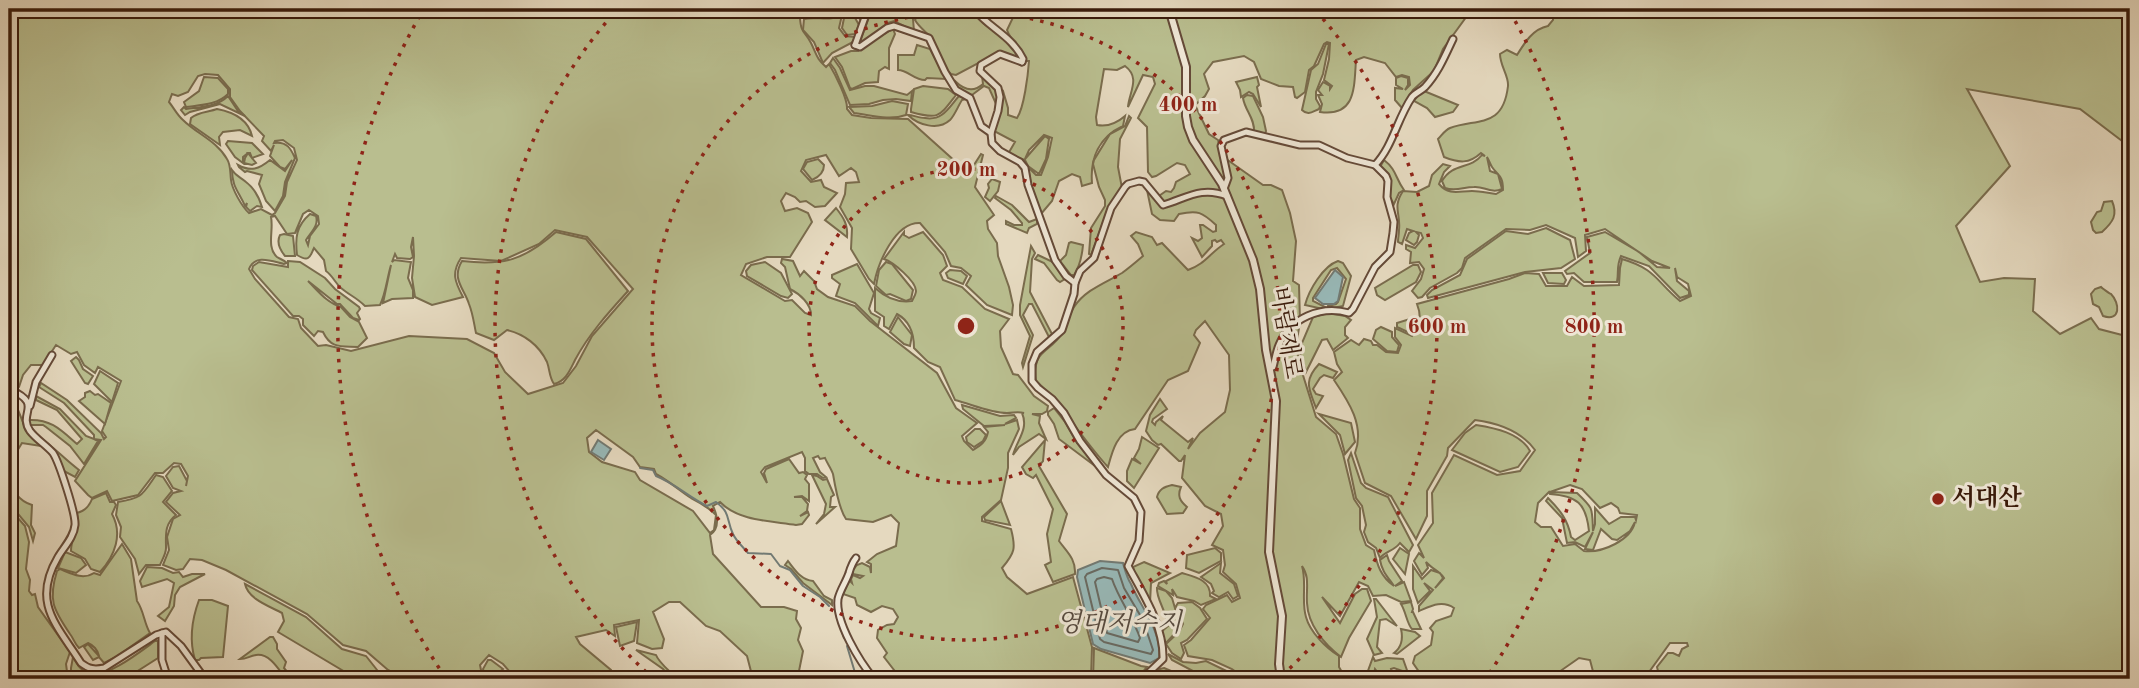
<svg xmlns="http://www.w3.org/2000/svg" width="2139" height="688" font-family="'Old Standard TT','Noto Serif KR',serif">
	<rect width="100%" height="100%" fill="#e5d9bf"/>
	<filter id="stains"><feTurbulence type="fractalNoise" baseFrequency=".00286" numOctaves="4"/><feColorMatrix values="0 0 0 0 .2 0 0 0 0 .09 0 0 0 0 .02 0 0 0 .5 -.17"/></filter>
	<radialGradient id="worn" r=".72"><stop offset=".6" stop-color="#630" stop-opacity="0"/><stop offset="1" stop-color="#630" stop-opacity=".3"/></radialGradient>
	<!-- green -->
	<g fill="#b9be8f" stroke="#7a6c4d" stroke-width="2" fill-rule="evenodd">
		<path d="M9 9H865L860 19 855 15 845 13 838 15 811 13 800 18C801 34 805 31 811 43 817 55 816 58 826 67L829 64C835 74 848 99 847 109L852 115 871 118 908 119 966 171 972 168 981 154 983 155 975 187 994 215 987 221 988 229 997 243 998 256 1009 287 1013 305 1012 315 987 305 966 285 971 276 961 268 951 266 945 252 920 223C895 222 878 263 874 284L869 279 851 249 852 228 840 207 845 194 846 183 859 182 856 172 851 168 839 176 826 155 806 160 801 171 811 182 821 180 824 187 837 193 825 206 815 207 806 201 800 202 795 197 786 193 781 201 785 211 797 208 808 213 812 222 790 257H767L746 264 741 275 785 301 792 300 805 313 811 315C811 304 800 294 790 289L785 267 781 263 782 259 793 261 800 276 804 271 814 281 817 289 828 297 855 306 870 321 937 373 956 408 977 423 962 436 964 441 973 450C981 445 986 442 988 432L984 427 1005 425 984 426 963 409 962 405 1000 416 1014 415 1016 418 1005 424 1017 420 1019 429 1008 453V468L1001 500 982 517V521L1011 529C1016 548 1015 553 1002 568L1007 577 1027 594 1073 577 1092 647 1091 679H901L884 657 887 653 877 638 878 630 887 625 894 624 898 617 893 609 882 606 871 612 857 605 855 598 843 594 849 580 852 583 851 579 853 575 860 578 863 576 853 574V570L857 565 862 563 870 567 871 573V564L867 562 877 554 896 546 899 523 891 515 873 522 846 519C839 509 835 486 833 474 831 468 827 463 825 458L820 459 818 456 813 458 820 472 826 477 823 478 817 474H809L805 471V458L802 452 765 467 761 472 767 483 764 473 766 469 789 459 799 473 803 472 807 475 805 479 809 484V501L802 496 794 497H802L808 504 807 511 800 516 808 512 809 515 802 524 796 525C771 521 738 521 720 502L713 506C718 517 720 528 710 535L713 554 761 607H784L797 611 796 619 801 628 798 640 803 651 798 676 794 679H753L747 656 720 631 706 626 680 602H669L653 612 664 639 662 648 652 649 637 643 639 620 614 625 615 636 606 630 576 637 580 644 611 670 610 679H516L503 664 489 655 480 665 482 675 485 679H405L388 670 366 651 343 645 307 614 226 570 202 560 190 559 183 569 176 570 163 565 169 550 167 537 173 519 180 515 166 502 173 493 181 491 173 488 166 476 173 467 179 466 187 481 186 486 188 476 181 464 174 463 163 473H155L138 495 112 501 107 491 92 498 88 495 75 481 101 440 94 439 98 441 84 464 70 446 46 427 43 425H30L29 422V420C51 419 61 430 77 444L82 439 57 410 36 400V396L60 409 86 436 94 439V435L64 403 39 387 41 383 67 400 101 433 104 439 106 437 102 431 121 381 98 367 95 373 84 365 77 352 71 354 56 345 43 365H31L23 375 19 387 14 388 9 385V323L11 319 9 311ZM205 74 218 75 230 89V97L240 111 264 136 262 141 271 151 274 145 270 156 280 167 285 169 292 160 285 171 270 160C259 169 251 172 238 165L239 167 245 172 247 171 262 175 259 184 266 201 275 211 283 196 285 182 295 158C291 149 287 141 274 143L275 141 283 140 294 148 297 160 287 182 285 196 275 213 272 215 261 209 249 213C242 207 232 189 231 180 230 173 231 165 227 159 217 141 197 134 183 120 177 115 174 108 169 102L172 94 178 96 188 92 198 76ZM309 210 318 216 319 224 310 236 308 245 306 240C311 232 319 226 316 216L310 214C296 226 295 238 297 255 310 263 310 256 314 248L324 260 326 271C333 276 335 283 341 288 349 295 356 297 365 306L380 305C386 293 387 278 391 265L383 303 392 299 413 298V290L408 278 411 262 394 260 392 262 395 254 397 258 410 259 413 257 411 247 413 237 414 256 412 278 415 297 432 305 463 297C455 282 451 273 461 258L501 261 539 244 555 230 587 237 633 289 592 336 576 366 563 383 528 394 505 372 494 353 467 339 409 336 351 351 326 345 318 346 301 328 298 319 289 317 255 279 249 269C255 254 271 261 284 264L287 263C284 260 280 259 277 257 266 247 274 230 271 217L275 216 287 234 295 233 303 214ZM596 430 633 457 640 467 654 469 656 474C669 481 679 490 691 498 701 503 708 507 716 515L714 530 710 533 693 511 640 480 635 472 602 462 589 452 587 438Z"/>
		<path d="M872 9H918L913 19 914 31 894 21 888 23 862 43 861 39Z"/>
		<path d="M920 9H971C975 13 979 19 983 23 996 34 1016 42 1020 60L999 52 956 75 951 74C941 65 940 54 934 42 930 34 920 29 915 20Z"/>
		<path d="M1017 9H1472L1443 49 1434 71 1413 90 1402 108 1395 100V88L1403 89 1396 85V78L1401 76 1408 78V85L1405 90 1410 85 1409 77 1402 75 1396 77 1385 63 1364 57 1356 60C1354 88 1356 117 1320 112L1322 104 1318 95H1322L1318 90 1323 82 1330 86V89L1332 86 1324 80 1329 59 1330 43 1327 42 1324 44 1314 66 1309 70 1305 92 1297 98 1295 97 1293 87 1279 86 1261 79 1254 62 1244 56 1213 62 1204 74 1209 89 1205 96 1195 105 1209 134 1218 140 1222 156 1263 185H1271L1282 190 1290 213 1296 241 1293 281 1299 285 1300 322 1296 346 1302 372 1316 417 1336 434 1343 454 1354 499 1360 508V529L1366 545 1374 550C1377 565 1381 577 1394 586 1388 577 1382 572 1380 560L1387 555 1389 561 1402 581 1395 586 1404 582 1411 601 1401 602 1386 595 1373 596 1368 586 1359 582 1340 616 1322 597 1340 623 1355 594 1362 589H1367L1371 601 1349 638 1341 657C1324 644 1308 625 1307 603 1306 589 1310 577 1302 566 1307 583 1301 601 1306 617 1310 632 1326 648 1339 656V667L1346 679H1246L1232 669 1212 660 1188 656 1184 645 1191 640 1210 618 1203 609 1206 605 1227 595 1232 602 1240 598 1236 584 1223 572 1225 565 1223 550 1212 545 1223 526 1221 514 1205 506 1182 478 1185 455 1181 461H1179L1161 444 1158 445 1152 440 1146 431 1150 415 1160 399 1167 409 1153 419 1152 422 1155 425 1156 422 1163 416 1161 420 1188 442 1193 438 1188 449 1200 433 1225 412 1230 390 1229 355 1205 321 1196 330 1194 335 1200 343 1188 371 1168 380 1135 429C1117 431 1112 452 1108 467 1082 439 1064 406 1036 381 1032 348 1049 355 1063 332 1067 325 1069 315 1074 307 1085 290 1105 283 1122 273 1129 268 1136 262 1143 256L1138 244 1131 236 1136 232 1152 237 1157 245 1162 243 1188 270C1205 264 1209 254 1224 244L1221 240 1217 242 1215 240 1212 241V246L1202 257 1192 238 1198 241 1202 238 1200 225H1203L1213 232 1216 231V225C1202 212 1198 210 1179 214L1174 221 1160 220 1152 214 1147 190 1156 198 1166 191 1171 192 1174 188 1176 182 1190 174 1185 165 1177 163 1156 176 1152 177 1148 172 1147 127 1138 118 1155 84 1153 77 1143 75 1128 107C1129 92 1141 78 1125 66L1117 70 1104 69 1096 117 1097 125C1108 127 1117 123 1125 116L1123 126C1099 137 1090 158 1092 183L1082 186 1080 177 1072 174 1059 181 1052 201 1041 214 1031 185 1028 167 1036 175H1041L1048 157 1052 138 1044 135 1029 150 1025 159 1045 136 1049 139 1046 159 1039 174 1028 166 1025 160 1008 154 1015 142 994 131 1001 92 1003 91 1008 108V115L1017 118C1024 108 1028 75 1029 61H1026C1022 45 1012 44 1007 30Z"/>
		<path d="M1553 9H2130V147L2080 109 1967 89 2010 166 1956 226 1980 282 2004 278 2035 279 2033 311 2060 334 2091 318 2099 329 2130 337V679H1660L1657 667 1668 653H1673L1679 656 1682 649 1688 646 1687 643H1670L1644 679H1595L1590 660 1579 658 1559 672 1544 679H1424L1413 663 1415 656 1431 645 1433 632 1430 628 1436 621 1451 616 1454 608C1442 600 1431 606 1419 611V606L1433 590 1424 583 1430 591 1418 603 1413 589V566L1422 579 1431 570 1440 573 1443 578 1435 588 1444 578C1440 571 1432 569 1426 562L1428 568 1422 575 1414 561 1419 553 1424 558 1418 545 1433 523 1432 493 1454 455 1497 475 1520 471 1535 450C1521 431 1498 423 1475 420L1448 448 1447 456 1427 491V516L1416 539 1391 496 1365 483 1355 453C1365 426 1349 402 1334 380L1342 372 1337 364 1334 352 1351 340 1359 345 1364 339 1371 341 1373 345H1377L1386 352 1398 353 1401 345 1395 337V328L1412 336C1420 324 1422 317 1417 304L1509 279 1525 273 1539 274 1546 286H1567L1572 277 1584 286 1619 285 1620 268 1622 259C1656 269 1656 281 1680 301L1691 296 1688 284 1677 277 1675 268 1677 281 1689 291V295L1680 298 1649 266 1621 256C1616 267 1619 272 1617 282H1584L1574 273 1567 274 1565 271 1590 253 1587 237 1605 232 1639 252 1657 267 1670 268 1652 261 1605 229 1585 235 1586 251 1578 257 1575 238 1546 225 1530 230 1506 229 1465 258 1462 268 1457 273 1430 288 1422 297 1418 298 1412 291 1421 279 1424 269 1419 262 1410 263 1411 252 1406 249V245L1415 248 1423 238 1421 233 1416 232 1419 235 1417 242 1414 245 1406 240 1409 233 1413 231 1407 229 1402 244 1398 242C1398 238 1399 234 1399 230 1401 213 1392 208 1403 191L1417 192 1429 186 1432 175 1443 164 1450 166 1444 172 1439 184C1449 196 1459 191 1472 191 1480 191 1488 193 1496 194L1503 190C1503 175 1498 176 1492 167 1490 164 1489 160 1487 157L1490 171 1498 174 1502 189C1491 194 1484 186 1474 187 1463 187 1456 192 1445 188L1442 181C1453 162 1470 170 1482 155L1485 156 1481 153C1469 164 1459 163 1444 157L1438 139C1442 135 1445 130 1450 128 1477 118 1503 129 1508 86 1509 76 1500 66 1500 54L1507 50 1517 55C1525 42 1533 29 1548 26L1553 20ZM1570 485 1582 489 1600 508 1611 503 1618 508 1620 513 1637 515 1636 520 1635 517H1621L1609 524 1595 508V524L1593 531C1592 508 1594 509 1577 493L1550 492ZM1549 492 1550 494C1577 496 1586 503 1589 531L1575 540 1571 537C1568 520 1560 510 1548 498L1546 501 1562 518 1567 543 1575 542 1585 547 1593 532 1585 549 1593 550 1601 529 1612 539 1617 540 1630 531 1635 522C1631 540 1603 553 1584 551L1575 544 1563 546 1551 527H1541L1535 522 1538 503Z"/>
		<path d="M842 15 839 28 845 36 855 37 853 42 832 53 823 63 814 42 803 30 804 19C815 16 832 22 842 15Z"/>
		<path d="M847 15 854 16 859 25 855 34 847 35 842 28 844 18Z"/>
		<path d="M893 29 895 34 889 48V69L885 67 879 71 878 82 865 83 852 89 850 88 842 67 835 57 851 51H858L870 41Z"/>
		<path d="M1326 44H1329L1323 74 1316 92V99L1320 106 1319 109C1312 112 1308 116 1302 110L1311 70 1318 64Z"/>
		<path d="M917 45 930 49 946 79 927 78 925 80C914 80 908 70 898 70V55H914Z"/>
		<path d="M833 58 840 68 850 90 865 86H874L907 95 912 91 911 101 896 99 883 100 869 104 850 105 835 70 830 63Z"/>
		<path d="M982 76 997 92V106L989 88 984 86 972 95 960 92 953 83 955 81C964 90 973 93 983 84Z"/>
		<path d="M204 77 218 78 228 89V94C217 105 201 105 186 107L184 102 199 91Z"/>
		<path d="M1257 77 1259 85 1257 87 1261 107 1253 94 1249 92 1241 97 1240 90 1236 82Z"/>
		<path d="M923 86 948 89 956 95C939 117 939 120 911 112V109L914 89Z"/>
		<path d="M1424 91 1458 105 1453 112 1435 117 1427 108 1414 101 1418 95Z"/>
		<path d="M1247 95 1253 96 1263 117 1266 131 1265 134 1254 132C1255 118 1245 111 1243 98Z"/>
		<path d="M228 96 238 111 245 116 220 104 190 112 185 115 181 110 184 107 186 109C200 107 217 107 228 96Z"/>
		<path d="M959 96 966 99 962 100C958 106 955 115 950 120 938 131 918 125 908 115 913 115 919 118 925 118 943 121 949 107 959 96Z"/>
		<path d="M892 101 908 104 906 115C889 121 871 115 854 113L849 107 872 106Z"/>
		<path d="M217 109C233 112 248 119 252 136L240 130 223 132 219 137 220 145 190 124 191 118C197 112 209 112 217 109Z"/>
		<path d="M1129 116 1131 118 1120 139 1118 167 1122 188 1109 206 1091 255 1089 254 1091 228 1105 206V200L1099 187 1093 164 1094 160 1110 134 1125 126Z"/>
		<path d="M228 141 252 143 263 154 252 158 250 153H248L256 163 252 165 244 163 245 158 248 153 243 157V163L235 157 226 144Z"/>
		<path d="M818 159 824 165C824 173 819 177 812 180L803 169 807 162Z"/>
		<path d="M1384 160C1397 170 1395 178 1404 190L1399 193 1394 204 1390 198V179L1380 167Z"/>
		<path d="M232 170C236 176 240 177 246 182 254 188 259 197 262 207L257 206 250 211 246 207 247 203 245 206C239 192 232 187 232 170Z"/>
		<path d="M992 179 1000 182 998 191 990 201 985 197 989 188 988 184Z"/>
		<path d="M996 196 1012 205 1029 222 1037 219V224L1029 228 1027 233 1006 224V221L1014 225H1022V223L1011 210 995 198Z"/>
		<path d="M2112 201C2118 215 2113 222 2102 232L2096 233 2093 230 2091 222 2097 212 2101 211 2104 202Z"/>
		<path d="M836 208C844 218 848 225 847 237L825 220Z"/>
		<path d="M1546 228 1570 240 1575 259 1561 268 1525 272 1428 298 1427 295 1432 290 1460 275 1467 259 1506 231 1528 234Z"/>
		<path d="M556 232 586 239 628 291C608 313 589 334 575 360 570 370 566 381 554 384 549 377 550 370 547 362 539 345 524 334 507 330L494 340 476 333C474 324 473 314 469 304 464 288 451 279 462 261 504 266 524 260 556 232Z"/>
		<path d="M904 232V235L909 238 923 232 943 255 947 266 940 273 943 280 962 287 985 309 1009 319 1000 331 1001 347 1013 374 1018 375 1034 396 1048 406 1047 411 1042 414H1032L1040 416 1039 423 1046 439 1039 434 1019 447 1013 455C1017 440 1029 429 1022 413H1024C1017 411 1014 413 1007 413 990 413 971 404 955 400L940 367 928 362 914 348C914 333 910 321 897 314L889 329 884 326V317L875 311V288C885 297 898 303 912 301 913 299 916 294 916 291 916 281 893 262 884 259Z"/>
		<path d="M284 234 293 236 295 256H285C280 250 276 243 280 235Z"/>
		<path d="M1071 242 1083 245C1082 256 1080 266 1074 275H1071L1060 261 1066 255 1069 243Z"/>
		<path d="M1031 246 1035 253 1032 259 1030 292 1052 334 1049 337 1032 304H1029L1023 315 1033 335 1023 367 1022 363 1030 336 1020 315V305Z"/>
		<path d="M1038 255 1055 263 1065 279 1060 282 1057 280 1044 263 1035 259Z"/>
		<path d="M288 261 300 262 325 278 335 289 359 307 360 309 357 313 360 319 359 320 353 318 340 304H337L308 281C318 291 327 303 341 307L350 317 359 322 367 338 358 347C341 346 331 349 323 332L318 331 314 336 303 325V319L299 316H293L252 270 253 266 259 262 288 267Z"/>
		<path d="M1338 261 1343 263 1351 276 1343 306 1328 309V306L1336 304 1338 302 1346 279 1337 268 1331 270 1313 298V301L1325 307 1323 309 1305 305C1309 290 1323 266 1338 261Z"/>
		<path d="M765 262 781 273 792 294 788 298 781 296 747 276 746 271 751 265Z"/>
		<path d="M886 262 892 264 913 290 911 299 906 301 890 294 886 295 876 286 879 270Z"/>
		<path d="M857 264 874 293 869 309 871 313 880 318 878 326 855 303 836 296 840 284 832 278V275Z"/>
		<path d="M1413 265H1418L1421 272 1416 282 1385 300 1377 295 1375 288Z"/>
		<path d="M950 270 961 271 967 276 963 284 948 278 946 273Z"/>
		<path d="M1543 273H1562L1566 280 1564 284 1548 283Z"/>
		<path d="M2101 287C2102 288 2110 294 2111 294 2120 303 2121 322 2103 316L2099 307 2093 304 2091 294 2095 289Z"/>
		<path d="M1328 313 1345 316 1351 320 1345 327V335L1348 338 1333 350 1327 339 1322 340 1306 372 1299 350 1313 317Z"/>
		<path d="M898 317 912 335 910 346 904 344 890 332Z"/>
		<path d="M1413 318 1419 321 1412 334 1397 327V323Z"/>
		<path d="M1381 327 1392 332V337L1399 345 1397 352 1387 351 1373 339 1376 330Z"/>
		<path d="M76 357 79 360 83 369 93 376 88 384 85 383 71 361Z"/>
		<path d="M1319 364 1337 372 1333 378 1324 375 1320 378 1313 389 1316 394 1323 396 1316 408C1309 389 1303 381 1319 364Z"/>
		<path d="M100 371 118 383 112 402 94 384Z"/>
		<path d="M90 391 95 395 98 394 111 403 105 424 79 401 85 397V393Z"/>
		<path d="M1054 408 1065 422 1077 443 1096 465 1095 466 1059 439 1054 424 1048 415V412Z"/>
		<path d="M18 410 27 432 41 446 22 443 14 456 9 457V430L17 427 18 420 13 412Z"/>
		<path d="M1319 414 1351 423 1355 442 1345 454 1340 435Z"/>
		<path d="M1476 425C1495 428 1520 433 1530 451L1518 467 1500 472 1452 450 1465 433Z"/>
		<path d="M975 429H980L986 435 983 441 974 447 967 442 966 437Z"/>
		<path d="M35 434C52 445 63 458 79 470L75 477 62 470 58 456Z"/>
		<path d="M1142 437 1159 448 1134 488 1127 481V471L1132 459 1141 464 1134 458 1139 449Z"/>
		<path d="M1045 440 1043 461 1039 466 1067 514 1059 541C1067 552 1076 559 1075 574L1053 582 1045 565 1051 562 1047 534 1053 509 1036 475 1033 478 1026 474 1022 467Z"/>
		<path d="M1351 453 1361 483 1366 488 1388 497 1413 545 1409 552 1400 543C1394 551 1386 551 1380 558L1376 548 1368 542 1364 532 1366 525 1362 506 1356 498 1348 460Z"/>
		<path d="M156 475 163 477 172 491 163 502 176 515C164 524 166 536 166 548 166 554 162 560 160 565H146L139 574 135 559 120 537 121 527 116 515 118 502C143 498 142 495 156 475Z"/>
		<path d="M812 475 817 476 823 480 827 479 834 495 831 497 830 507H835L816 524 824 514 826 504Z"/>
		<path d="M9 476C10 489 19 501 32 505L31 525 35 533 33 541 29 527 9 503Z"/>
		<path d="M1172 485 1181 487C1177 496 1180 501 1187 507L1183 513 1167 514 1157 497C1159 489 1164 487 1172 485Z"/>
		<path d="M106 493 110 502H114L116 505 112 514C123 534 115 556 100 572L91 569 85 559 71 551C71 537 80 527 77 513 85 511 89 507 92 499Z"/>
		<path d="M1001 501 1010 525 985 520 984 517Z"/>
		<path d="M9 508 25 526 29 542 26 569 30 580 29 591 32 595 35 594 38 607 70 652 66 664 68 679H9Z"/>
		<path d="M122 544 131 559 137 601C144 611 144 623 150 633L116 657 104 663 99 657 93 660 84 647 88 644 99 656C98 650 93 645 88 643L79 648C74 643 74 639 70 634 53 609 48 600 57 571L60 569C72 574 83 580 94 573L100 575Z"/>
		<path d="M1215 548 1221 553V561L1199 573 1186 568 1187 555Z"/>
		<path d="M1400 548 1409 554 1405 574 1393 559Z"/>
		<path d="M65 552 81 558 86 565 76 573 58 568Z"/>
		<path d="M788 561C795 570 801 580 813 581L824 596 832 600V605L803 583 791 569 785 565Z"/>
		<path d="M1144 562 1170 573 1151 583 1150 603 1134 571 1133 567Z"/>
		<path d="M1221 563 1220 573 1234 584 1238 596 1233 599 1228 592 1219 597 1212 593 1214 591 1211 584 1201 577Z"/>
		<path d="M147 567 162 568 173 573 179 572 183 577 192 574H205L180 587 175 595 174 606 165 621 158 616 169 607 174 583 167 579 142 587 140 581Z"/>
		<path d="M1182 573C1195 577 1211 580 1210 596L1216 599 1201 605 1194 601 1177 597 1172 589 1173 595 1158 586 1159 583 1164 581 1167 584 1166 581Z"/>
		<path d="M245 584 306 617 342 649 366 656 381 675V679H357L278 632 284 621 282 613C269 606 248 599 245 584Z"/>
		<path d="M1157 588 1166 591 1172 598 1180 625 1178 630 1166 643 1161 632 1168 626C1167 612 1156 599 1157 588Z"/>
		<path d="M1374 599H1376L1397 626 1386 619 1380 620 1377 647 1382 653 1374 655 1367 639 1377 617Z"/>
		<path d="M199 600H212L228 606 223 657 201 658 199 660H195C189 640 192 619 199 600Z"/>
		<path d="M1192 602 1200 608 1207 619 1187 640 1181 643 1184 653 1181 659 1172 653 1166 644 1179 632 1183 624 1176 606 1178 603Z"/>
		<path d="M1411 602 1413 609 1412 612H1413L1421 629H1412C1407 624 1406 612 1401 604Z"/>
		<path d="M637 622 634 641 620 646 616 627Z"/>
		<path d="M1401 629 1415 632 1420 636 1397 654 1394 653C1402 647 1403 638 1401 629Z"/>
		<path d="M270 637H273L277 644V649L286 662 284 668 293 679H286C279 670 270 653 256 655 249 656 247 659 240 659Z"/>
		<path d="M155 641H158V658L125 679H71V668L73 657C77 664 81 671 89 674 106 679 141 651 155 641Z"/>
		<path d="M1094 648 1141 666 1147 667 1137 679H1118L1110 676 1101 679H1093Z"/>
		<path d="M636 650 656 655C659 663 671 672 677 679H671L663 669Z"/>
		<path d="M1168 654 1183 662 1196 663 1206 661 1243 679H1208L1172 660Z"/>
		<path d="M1373 657 1375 661 1387 658 1403 659 1408 673 1394 668 1391 669 1392 672 1401 679H1383L1375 669 1373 679H1365Z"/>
		<path d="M488 660H491L503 669 492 679 484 672 483 669Z"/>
		<path d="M1164 668 1190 679H1149L1160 669Z"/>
	</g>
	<!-- water -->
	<g fill="#98b9b8" stroke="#727a73" stroke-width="2">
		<path d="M1335 270 1343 277 1338 301 1334 304H1323L1315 298Z"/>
		<path d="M598 440 611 449 604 460 591 452Z"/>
		<path d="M1100 561 1123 563C1125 570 1127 578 1131 584 1141 608 1162 631 1159 658L1150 663 1101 649 1093 644 1077 577 1078 570Z"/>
	</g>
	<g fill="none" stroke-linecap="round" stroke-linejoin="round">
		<!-- shore -->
		<g stroke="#696a62" stroke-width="2">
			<path d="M1102 568 1118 570 1124 588 1143 620 1153 650 1151 654 1104 642 1100 639 1085 577 1087 574Z"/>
			<path d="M1104 577 1112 579C1119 600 1133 617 1140 638L1138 642 1107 633 1095 582 1097 579Z"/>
		</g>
		<!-- stream -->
		<g stroke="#727a73" stroke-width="2">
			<path d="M640 468 653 470 656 476C674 483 689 497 707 506L716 502C731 513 726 519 733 534 736 541 743 547 748 553L771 554 780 566 790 570 803 586 820 597 829 606"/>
			<path d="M841 629 844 638"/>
			<path d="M847 646 856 676 855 679"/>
		</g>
		<defs>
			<g id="minor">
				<path d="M974 9C989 28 1012 36 1023 59L1022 62"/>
				<path d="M855 45 860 47 887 28 894 26 929 38 945 72 956 90 970 98 981 126 991 133"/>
				<path d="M855 45 868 9"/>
				<path d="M1022 62 1000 54 981 65 980 71 998 88 1000 97 998 111 991 133 992 143 1000 151 1020 162 1025 168 1028 185 1055 260 1066 276 1075 283"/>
				<path d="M1224 189 1228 178 1221 146 1224 140 1246 132 1300 145H1319L1347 158 1375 165C1393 146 1397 119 1412 97 1415 93 1421 91 1425 87 1438 73 1445 56 1453 39"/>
				<path d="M1270 368 1273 367C1275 360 1276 352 1279 345 1290 318 1321 305 1349 313L1353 309 1375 267 1390 252 1393 233 1394 222 1387 197 1388 181 1386 176 1375 165"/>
				<path d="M9 389C45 405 17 412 30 431 36 439 46 445 53 453 59 462 76 514 75 525 74 537 64 547 58 557 31 603 57 625 81 663 89 669 94 670 104 668L156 635 166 632 181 646 205 679"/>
				<path d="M30 406 36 382 52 355"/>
				<path d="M856 558C852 563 851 566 849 573 846 582 840 590 838 599 835 622 860 662 874 679"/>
				<path d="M162 633V660L168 679"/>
				<path d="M1142 679 1163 659C1164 626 1143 594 1128 566L1139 541 1141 512 1134 498 1106 475 1080 441 1064 413 1052 399 1038 388 1032 381V364L1037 352 1062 330 1074 294 1075 283 1080 271 1094 258 1111 208 1125 187 1128 184 1139 181 1144 182 1163 205C1187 198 1201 186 1227 196"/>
			</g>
			<path id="tertiary" d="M1169 9 1186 67V116L1188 127 1193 140 1222 184 1253 260 1260 289 1266 350 1276 401 1269 552 1282 616 1279 664 1281 679"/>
		</defs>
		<!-- minor casing -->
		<use href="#minor" stroke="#654a38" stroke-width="9"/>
		<!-- tertiary casing -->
		<use href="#tertiary" stroke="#654a38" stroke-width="10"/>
		<!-- minor -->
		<use href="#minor" stroke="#eee6d5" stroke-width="5"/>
		<!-- tertiary -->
		<use href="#tertiary" stroke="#eee6d5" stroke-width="6"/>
	</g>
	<!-- distance rings -->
	<g fill="none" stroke="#8f2418" stroke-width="3.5" stroke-dasharray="3.5 7">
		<circle cx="966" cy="326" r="157"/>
		<circle cx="966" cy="326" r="314"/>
		<path d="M654 679A471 471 0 0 1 616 11M1316 11A471 471 0 0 1 1278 679"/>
		<path d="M445 677A628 628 0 0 1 422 12M1510 12A628 628 0 0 1 1487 677"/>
	</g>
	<!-- markers -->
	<circle fill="#8f2418" stroke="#eee6d5" stroke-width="2.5" cx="1938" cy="499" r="7"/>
	<g text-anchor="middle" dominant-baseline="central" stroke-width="6" stroke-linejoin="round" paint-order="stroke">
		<!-- street labels -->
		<g font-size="24" fill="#3a1b0b" stroke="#eee6d5">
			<text transform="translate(1285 333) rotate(81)">바람재로</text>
		</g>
		<!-- poi labels -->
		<g font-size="24" font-weight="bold" fill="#3a1b0b" stroke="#eee6d5" text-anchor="start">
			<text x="1952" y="499">서대산</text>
		</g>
		<!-- water labels -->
		<g font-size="26" font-style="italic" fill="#564a3f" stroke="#eee6d5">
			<text x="1119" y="624">영대저수지</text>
		</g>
	</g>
	<circle cx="966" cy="326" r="10" fill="#8f2418" stroke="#eee6d5" stroke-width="3.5"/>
	<g font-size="21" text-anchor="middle" font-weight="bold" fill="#8f2418" stroke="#eee6d5" stroke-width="6" stroke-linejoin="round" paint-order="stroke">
		<text x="1188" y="111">400 m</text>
		<text x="966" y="176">200 m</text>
		<text x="1437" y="333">600 m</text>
		<text x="1594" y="333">800 m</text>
	</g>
	<!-- margin -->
	<rect width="2139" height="688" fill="none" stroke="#e5d9bf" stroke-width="35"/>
	<rect x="10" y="10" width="2118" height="667" fill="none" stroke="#3a1b0b" stroke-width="3.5"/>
	<rect x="18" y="18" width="2104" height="653" fill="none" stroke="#3a1b0b" stroke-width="2"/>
	<rect width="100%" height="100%" filter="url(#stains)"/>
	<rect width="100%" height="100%" fill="url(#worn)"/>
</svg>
